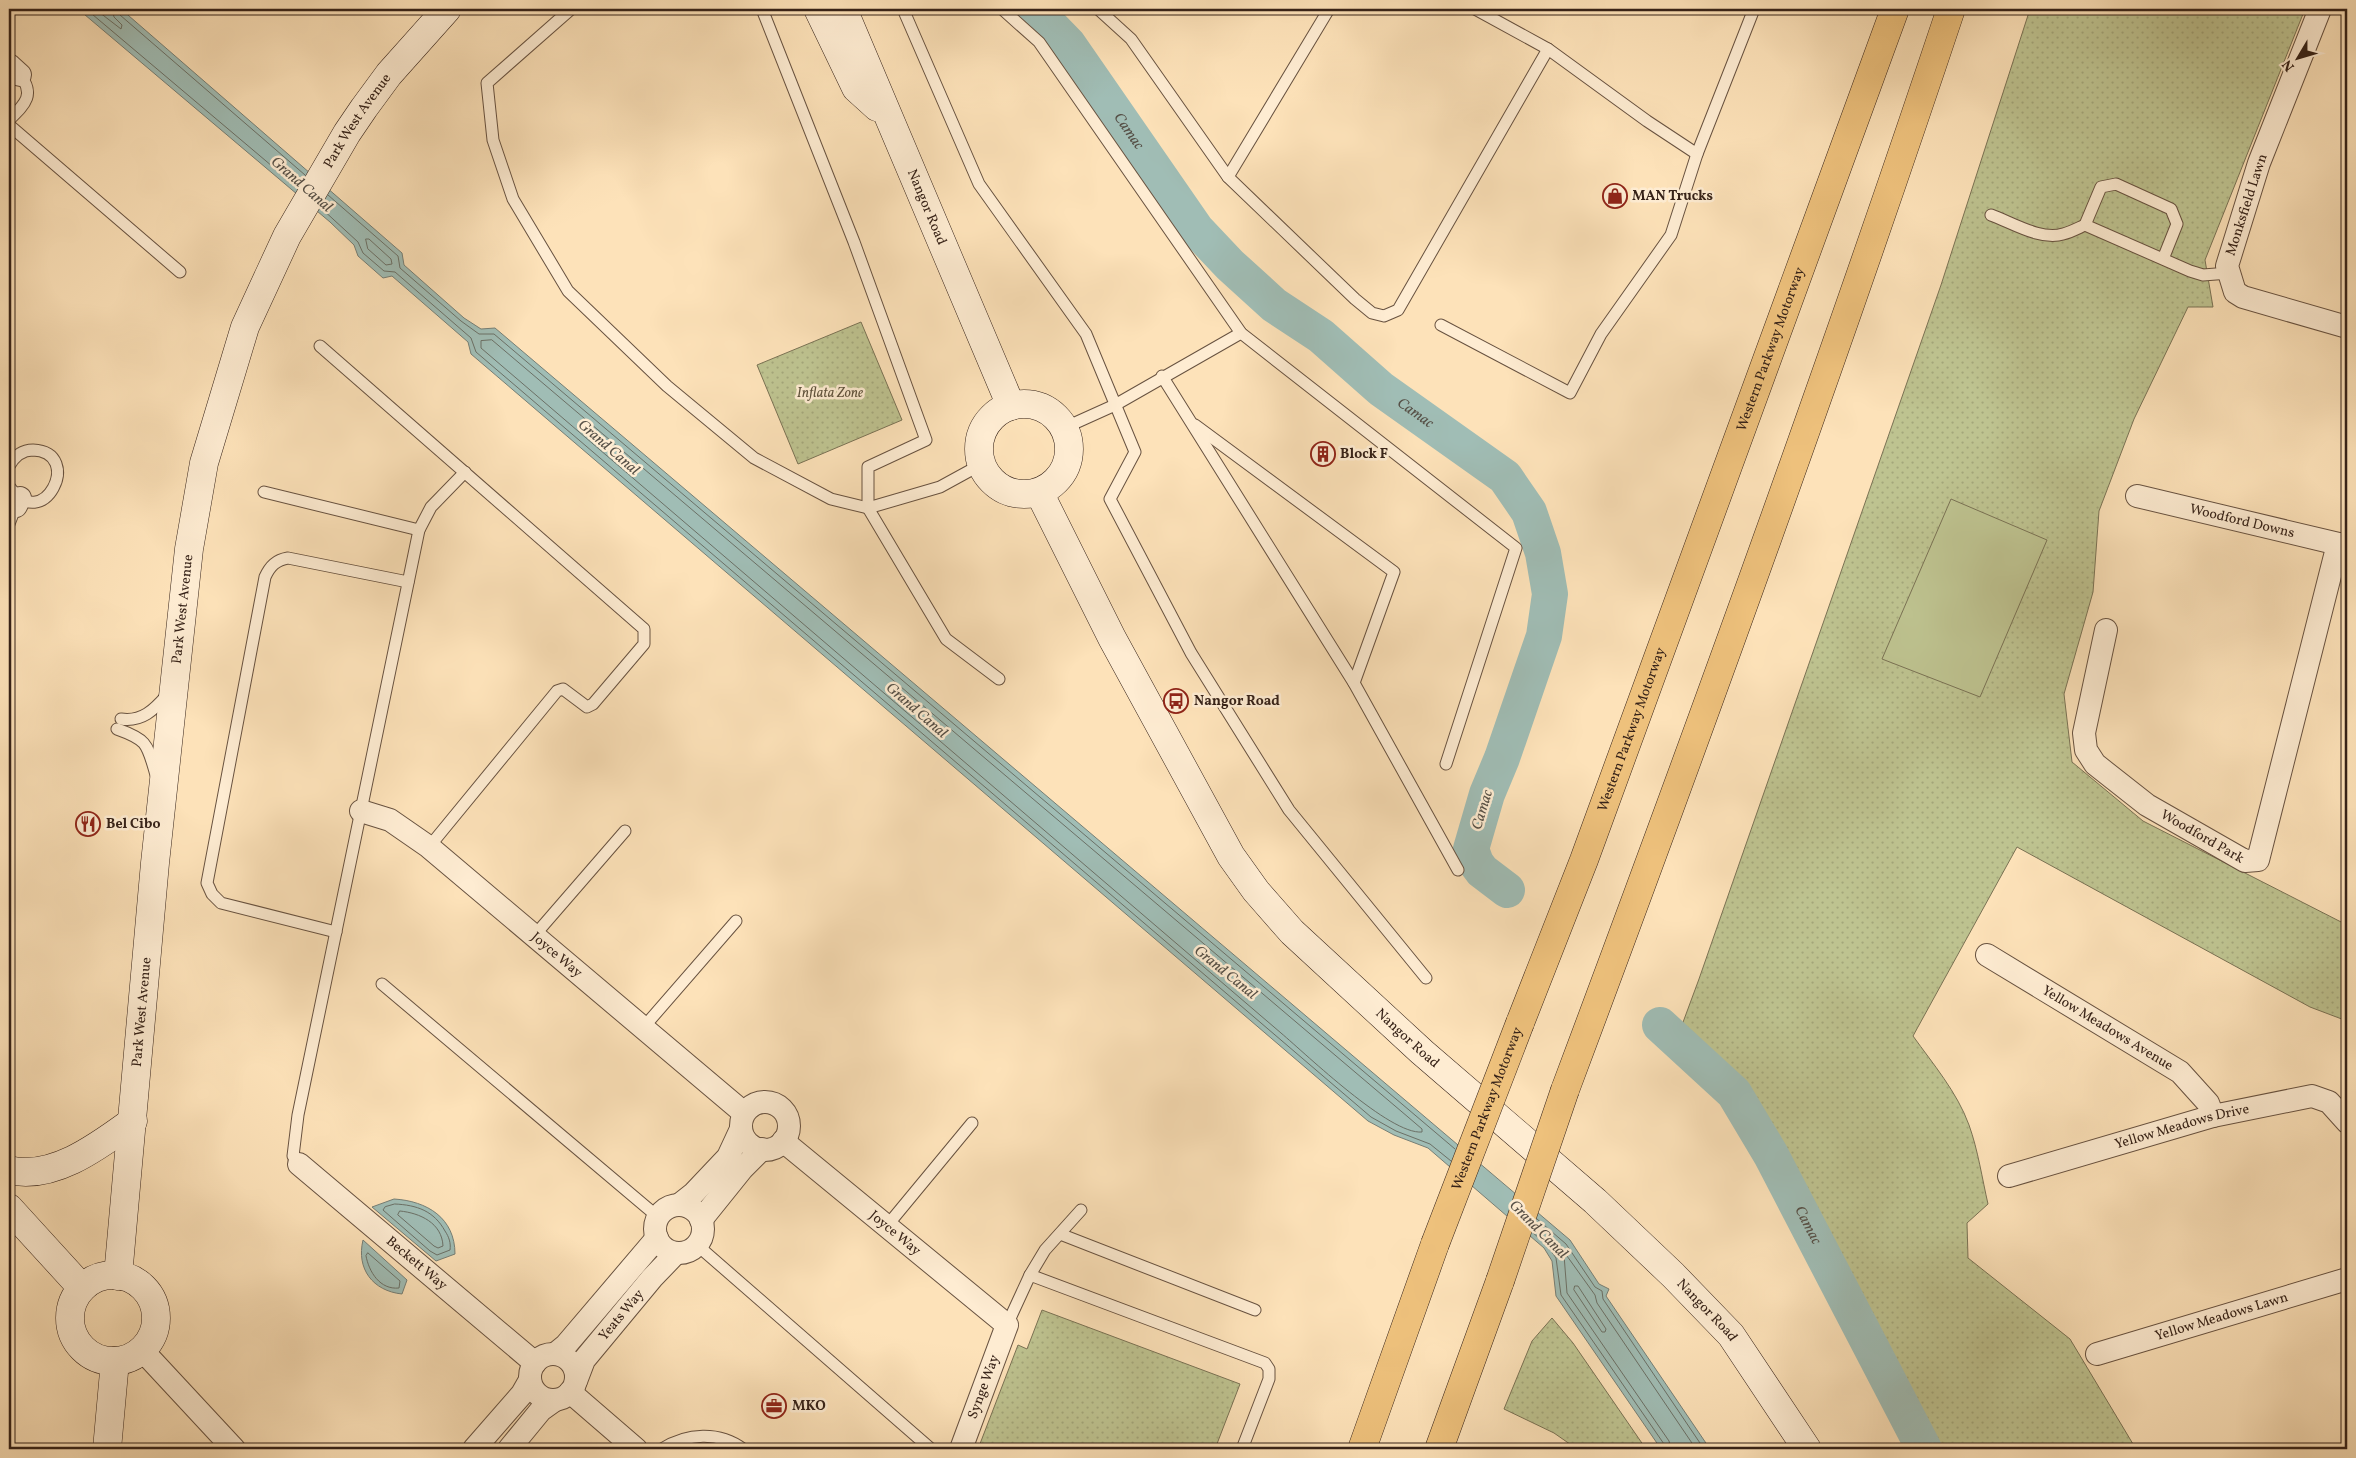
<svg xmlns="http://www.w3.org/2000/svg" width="2356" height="1458" font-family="Vollkorn,serif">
	<defs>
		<pattern id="grass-dots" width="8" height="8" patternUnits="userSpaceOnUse" patternTransform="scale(1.25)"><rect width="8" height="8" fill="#bec390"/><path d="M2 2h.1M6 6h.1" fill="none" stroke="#a4a77b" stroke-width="1.8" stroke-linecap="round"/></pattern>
	</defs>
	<rect width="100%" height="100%" fill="#fde2b9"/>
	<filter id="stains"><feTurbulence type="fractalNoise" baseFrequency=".004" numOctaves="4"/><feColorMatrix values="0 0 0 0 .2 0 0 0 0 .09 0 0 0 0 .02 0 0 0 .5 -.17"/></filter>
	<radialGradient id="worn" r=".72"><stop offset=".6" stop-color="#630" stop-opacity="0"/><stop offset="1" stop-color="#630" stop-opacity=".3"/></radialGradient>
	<!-- grass -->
	<g fill="url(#grass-dots)" stroke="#7a7254">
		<path d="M2030 9H2305L2205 260 2213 307H2188L2134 419 2099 511 2093 592 2064 694 2072 762 2143 821 2347 925V1021L2310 1007 2017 847 1913 1036C1933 1064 1957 1092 1969 1125 1978 1150 1982 1178 1988 1204L1967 1223 1968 1258 2070 1339 2136 1449H1932L1752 1110 1738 1089 1668 1024 1682 1025 1699 979 1941 285Z"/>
		<path d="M861 322 902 420 798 464 757 365Z"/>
		<path d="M1042 1310 1240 1384 1215 1449H978L1018 1345 1027 1349Z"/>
		<path d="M1552 1318 1573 1343 1646 1449H1577L1554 1433 1504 1409 1532 1341Z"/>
	</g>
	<!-- garden -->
	<path fill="#bec390" stroke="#7a7254" d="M1951 499 2047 540 1980 697 1882 659Z"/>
	<!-- water -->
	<g fill="#a0bdb5" stroke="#767f76">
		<path d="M78 9H121L402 253 404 265 464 318 481 329 495 328 1570 1240 1599 1284 1609 1289 1606 1296 1710 1449H1661L1556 1296 1552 1261 1544 1248 1428 1148 1394 1135 1368 1121 471 354 468 342 392 276 383 278 358 256 354 245 330 222Z"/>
		<path d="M394 1199C427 1201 455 1218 455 1254L436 1261 372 1207Z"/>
		<path d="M363 1240 407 1280 402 1294C373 1291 356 1269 363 1240Z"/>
	</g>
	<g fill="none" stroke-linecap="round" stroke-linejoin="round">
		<!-- shore -->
		<g stroke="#6b7066" stroke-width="1">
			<path d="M86 9 298 188"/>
			<path d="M95 9 121 29 122 25 114 17 112 9"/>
			<path d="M118 9 120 15 305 175"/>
			<path d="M328 195 398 256 400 268 461 321 479 334H494L1455 1149"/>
			<path d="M321 208 358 242 363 253 384 271 395 272 471 338 476 352 1371 1117 1396 1131 1430 1144 1451 1161"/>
			<path d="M366 239H369L391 259 392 264 386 265 368 249Z"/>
			<path d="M492 340 1408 1117 1422 1129V1132C1390 1135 1307 1055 1281 1033L481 348V341Z"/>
			<path d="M395 1204C417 1205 434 1211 445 1231 449 1237 451 1243 450 1250L437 1255 430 1251 383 1210 385 1207Z"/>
			<path d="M400 1211C420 1213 442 1223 443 1246L438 1248 434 1246 398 1215Z"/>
			<path d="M1537 1219 1566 1244 1595 1287 1602 1291 1603 1299 1704 1449"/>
			<path d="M1532 1232 1547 1245 1556 1258 1561 1295 1664 1444 1665 1449"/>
			<path d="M368 1253 400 1281 399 1288C380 1290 369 1272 366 1256Z"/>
			<path d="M1575 1286H1578L1606 1329 1605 1332H1602L1574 1290Z"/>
			<path d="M1671 1449 1669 1441 1567 1293 1564 1255 1567 1256 1595 1295 1597 1303 1696 1449"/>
		</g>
		<!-- river -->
		<g stroke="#a0bdb5" stroke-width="36">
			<path id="s1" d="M1034 9 1068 44 1196 229 1230 265 1274 305 1321 336 1381 389 1505 477 1529 512 1543 553 1550 594 1544 636 1502 758 1487 794 1471 849 1476 863 1482 871 1507 890"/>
			<path id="s2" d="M1660 1025 1734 1093 1771 1155 1924 1449"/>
		</g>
		<defs>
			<g id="lane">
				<path d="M571 9 487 83 493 140 513 199 568 291 667 386 754 458 831 499 868 508 940 487 982 464"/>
				<path d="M762 9 854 242 926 440 868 467V508L946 639 999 679"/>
				<path d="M903 9 979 184 1086 334 1135 452 1110 499 1191 653 1289 810 1426 978"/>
				<path d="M1002 9 1039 42 1241 333 1516 548 1446 764"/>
				<path d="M1098 9 1131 39 1228 177 1355 299 1372 313 1384 316 1398 310 1548 49"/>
				<path d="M1475 9 1548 49 1647 121 1697 154 1754 9"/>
				<path d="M9 120C24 105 36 95 20 75"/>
				<path d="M9 125 180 272"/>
				<path d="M1228 177 1329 9"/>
				<path d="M1991 215C2011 222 2041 241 2063 234 2071 232 2078 228 2085 225"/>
				<path d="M2163 259 2177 224 2171 209 2116 184 2101 187 2085 225 2190 271 2203 275 2229 273"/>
				<path d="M1441 325 1570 393 1601 334 1671 235 1697 154"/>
				<path d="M320 346 644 629V644L593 704 587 707 563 689 557 691 429 847"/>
				<path d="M1162 376 1354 683 1458 870"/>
				<path d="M1195 425 1394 572 1354 683"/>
				<path d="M1064 428 1115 405 1241 333"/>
				<path d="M9 466C14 457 22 450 33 450 85 452 43 537 9 486"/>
				<path d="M264 492 419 530"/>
				<path d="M9 524 16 506"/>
				<path d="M121 719C142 722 154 710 167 695"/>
				<path d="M117 729C148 740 147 744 156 775"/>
				<path d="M336 932 221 903 212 894 207 883 265 577C270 566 276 560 288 558L408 582"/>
				<path d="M534 936 625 831"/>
				<path d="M382 984 658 1217"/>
				<path d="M643 1028 736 921"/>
				<path d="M299 1164 293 1156 298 1115 419 530 431 507 465 472"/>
				<path d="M886 1227 972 1123"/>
				<path d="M1060 1234 1255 1310"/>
				<path d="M697 1245 931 1449"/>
				<path d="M1030 1275 1045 1250 1081 1210"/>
				<path d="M1007 1325 1030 1275 1265 1363 1269 1369V1379L1242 1449"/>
				<path d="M662 1449C687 1433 719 1431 743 1449"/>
			</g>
			<g id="street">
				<path d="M2320 9 2259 163 2227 266 2235 292 2243 297 2347 327"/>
				<path d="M9 65 20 75"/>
				<path id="s3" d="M2137 496 2347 546"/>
				<path d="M16 506 20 498"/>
				<path id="s4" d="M2106 630 2084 733 2086 750 2095 764 2147 805 2245 861 2258 860 2338 544"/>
				<path id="s5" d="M361 811 390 820 429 847 744 1113"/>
				<path id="s6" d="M1987 955 2180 1072 2208 1103 2213 1116"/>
				<circle cx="765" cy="1126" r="24"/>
				<path id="s7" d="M783 1141 1007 1325 961 1449"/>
				<path id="s8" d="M299 1164 535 1363"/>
				<path id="s9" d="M2009 1176 2213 1116 2312 1096 2329 1102 2347 1122"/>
				<path d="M679 1205 693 1194 728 1157 741 1129"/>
				<circle cx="679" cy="1229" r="24"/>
				<path d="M701 1220 742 1169 762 1149"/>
				<path d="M142 1350 234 1449"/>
				<path d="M555 1354 566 1345 657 1238"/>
				<path id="s10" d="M2097 1354 2347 1279"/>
				<circle cx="553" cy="1377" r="23"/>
				<path id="s11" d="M576 1381 584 1360 652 1278 676 1253"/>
				<path d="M570 1392 636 1449"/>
				<path d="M474 1449 522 1394 530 1380"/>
				<path d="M509 1449 541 1410 555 1400"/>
			</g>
			<g id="secondary">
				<path d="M818 9 856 88 877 107"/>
				<path id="s12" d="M843 9 1011 406"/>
				<circle cx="1024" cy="449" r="45"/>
				<path id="s13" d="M1039 492 1112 638 1231 856 1256 891 1292 932 1422 1052 1595 1201 1673 1275 1731 1335 1807 1449"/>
				<path d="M9 1170C53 1181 100 1145 133 1121"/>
				<path d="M9 1208 82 1288"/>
				<circle cx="113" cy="1318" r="43"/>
				<path id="s14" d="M118 1276 155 863 189 549 204 463 245 327 287 236 347 133 364 108 389 74 447 9"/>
				<path d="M107 1449 115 1361"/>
			</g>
			<g id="highway">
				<path id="s15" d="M1520 1023 1584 860 1895 9"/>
				<path d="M1565 1090C1699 732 1830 372 1951 9"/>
				<path d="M1362 1449 1435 1244"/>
				<path d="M1439 1449 1500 1281"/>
			</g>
		</defs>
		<!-- lane casing -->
		<use href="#lane" stroke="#685240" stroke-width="13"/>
		<!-- street casing -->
		<use href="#street" stroke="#685240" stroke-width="24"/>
		<!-- secondary casing -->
		<use href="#secondary" stroke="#362218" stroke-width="29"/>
		<!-- highway casing -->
		<use href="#highway" stroke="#362218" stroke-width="29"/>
		<!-- lane -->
		<use href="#lane" stroke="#feecd2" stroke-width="11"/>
		<!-- street -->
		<use href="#street" stroke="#feecd2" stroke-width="22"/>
		<!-- secondary -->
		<use href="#secondary" stroke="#feecd2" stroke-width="28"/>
		<!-- highway -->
		<use href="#highway" stroke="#eec17c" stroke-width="28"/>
		<defs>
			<g id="highway-bridge">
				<path id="s16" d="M1435 1244 1520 1023"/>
				<path d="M1500 1281 1565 1090"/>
			</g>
		</defs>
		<!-- highway-bridge casing -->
		<use href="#highway-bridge" stroke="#362218" stroke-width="29" stroke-linecap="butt"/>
		<!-- highway-bridge -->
		<use href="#highway-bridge" stroke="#eec17c" stroke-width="28"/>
	</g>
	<!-- icons -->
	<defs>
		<symbol id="shop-ring" viewBox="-11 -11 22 22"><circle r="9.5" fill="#feecd2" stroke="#8f2418" stroke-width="1.5"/><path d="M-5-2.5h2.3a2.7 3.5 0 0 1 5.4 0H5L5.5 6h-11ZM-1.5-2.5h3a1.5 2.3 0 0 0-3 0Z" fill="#8f2418"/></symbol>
		<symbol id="building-ring" viewBox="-11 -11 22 22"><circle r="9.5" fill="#feecd2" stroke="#8f2418" stroke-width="1.5"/><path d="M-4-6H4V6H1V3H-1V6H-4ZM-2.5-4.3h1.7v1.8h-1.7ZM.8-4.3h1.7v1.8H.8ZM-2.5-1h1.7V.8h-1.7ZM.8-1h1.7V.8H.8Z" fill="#8f2418"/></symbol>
		<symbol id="bus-ring" viewBox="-11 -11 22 22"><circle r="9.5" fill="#feecd2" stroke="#8f2418" stroke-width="1.5"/><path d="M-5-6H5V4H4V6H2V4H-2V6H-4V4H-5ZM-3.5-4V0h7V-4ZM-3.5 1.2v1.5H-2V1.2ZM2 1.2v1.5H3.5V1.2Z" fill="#8f2418"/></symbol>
		<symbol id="restaurant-ring" viewBox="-11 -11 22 22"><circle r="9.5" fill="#feecd2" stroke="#8f2418" stroke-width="1.5"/><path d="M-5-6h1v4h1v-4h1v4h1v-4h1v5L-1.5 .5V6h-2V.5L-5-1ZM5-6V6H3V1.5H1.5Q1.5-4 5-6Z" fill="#8f2418"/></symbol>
		<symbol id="office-ring" viewBox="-11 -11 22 22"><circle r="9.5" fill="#feecd2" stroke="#8f2418" stroke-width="1.5"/><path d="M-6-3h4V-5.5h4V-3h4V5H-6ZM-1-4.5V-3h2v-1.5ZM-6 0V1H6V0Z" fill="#8f2418"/></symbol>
	</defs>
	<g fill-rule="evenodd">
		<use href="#shop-ring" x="1601" y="182" width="28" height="28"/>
		<use href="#building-ring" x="1309" y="440" width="28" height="28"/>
		<use href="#bus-ring" x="1162" y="687" width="28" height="28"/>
		<use href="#restaurant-ring" x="74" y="810" width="28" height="28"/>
		<use href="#office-ring" x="760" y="1392" width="28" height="28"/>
	</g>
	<g text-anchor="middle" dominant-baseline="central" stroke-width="5" stroke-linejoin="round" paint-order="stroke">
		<!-- street labels -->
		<g font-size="14" fill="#362218" stroke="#feecd2">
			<text stroke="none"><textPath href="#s14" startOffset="1195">Park West Avenue</textPath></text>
			<text transform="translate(2247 205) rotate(-72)">Monksfield Lawn</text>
			<text stroke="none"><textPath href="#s12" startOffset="215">Nangor Road</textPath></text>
			<text stroke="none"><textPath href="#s15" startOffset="719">Western Parkway Motorway</textPath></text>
			<text stroke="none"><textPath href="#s3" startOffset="108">Woodford Downs</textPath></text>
			<text stroke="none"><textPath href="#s14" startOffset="670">Park West Avenue</textPath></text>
			<text stroke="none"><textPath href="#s15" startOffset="314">Western Parkway Motorway</textPath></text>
			<text stroke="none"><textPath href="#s4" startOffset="269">Woodford Park</textPath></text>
			<text stroke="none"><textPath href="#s5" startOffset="245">Joyce Way</textPath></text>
			<text stroke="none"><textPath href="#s14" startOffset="265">Park West Avenue</textPath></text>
			<text stroke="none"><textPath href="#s6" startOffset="141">Yellow Meadows Avenue</textPath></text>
			<text stroke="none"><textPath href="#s13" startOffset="666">Nangor Road</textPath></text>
			<text stroke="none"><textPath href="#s16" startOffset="145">Western Parkway Motorway</textPath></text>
			<text stroke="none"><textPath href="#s9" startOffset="180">Yellow Meadows Drive</textPath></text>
			<text stroke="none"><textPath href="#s7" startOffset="145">Joyce Way</textPath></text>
			<text stroke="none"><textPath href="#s8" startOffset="154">Beckett Way</textPath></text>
			<text stroke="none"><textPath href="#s13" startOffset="1071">Nangor Road</textPath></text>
			<text stroke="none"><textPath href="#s11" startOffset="81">Yeats Way</textPath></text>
			<text stroke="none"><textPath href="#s10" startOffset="130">Yellow Meadows Lawn</textPath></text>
			<text transform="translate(984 1387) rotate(-70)">Synge Way</text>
		</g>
		<!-- poi labels -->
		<g font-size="14" font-weight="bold" fill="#362218" stroke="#feecd2" text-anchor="start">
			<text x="1632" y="196">MAN Trucks</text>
			<text x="1340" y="454">Block F</text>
			<text x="1194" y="701">Nangor Road</text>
			<text x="106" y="824">Bel Cibo</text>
			<text x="792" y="1406">MKO</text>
		</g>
		<!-- park labels -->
		<g font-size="14" font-style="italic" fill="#5f523c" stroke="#feecd2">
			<text x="830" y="393">Inflata Zone</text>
		</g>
		<!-- water labels -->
		<g font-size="15" font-style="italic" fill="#565047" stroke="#feecd2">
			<text stroke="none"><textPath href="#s1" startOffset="155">Camac</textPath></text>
			<text transform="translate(301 185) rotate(41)">Grand Canal</text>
			<text stroke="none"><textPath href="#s1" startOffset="561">Camac</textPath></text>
			<text transform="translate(608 448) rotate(41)">Grand Canal</text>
			<text transform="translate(916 711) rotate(41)">Grand Canal</text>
			<text transform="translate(1483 810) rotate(-73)">Camac</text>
			<text transform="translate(1225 973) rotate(39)">Grand Canal</text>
			<text stroke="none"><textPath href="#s2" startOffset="252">Camac</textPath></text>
			<text transform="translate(1538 1230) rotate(45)">Grand Canal</text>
		</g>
	</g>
	<!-- margin -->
	<rect width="2356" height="1458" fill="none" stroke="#fde2b9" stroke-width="30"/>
	<rect x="10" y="10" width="2336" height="1438" fill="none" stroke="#362218" stroke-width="2.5"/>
	<rect x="15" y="15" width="2326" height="1428" fill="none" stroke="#362218"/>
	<!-- north arrow -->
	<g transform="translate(2298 58) rotate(232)" stroke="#feecd2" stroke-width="4" paint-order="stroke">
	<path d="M0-4L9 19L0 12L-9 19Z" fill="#362218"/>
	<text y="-8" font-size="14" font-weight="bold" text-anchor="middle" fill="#362218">N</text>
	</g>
	<rect width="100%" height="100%" filter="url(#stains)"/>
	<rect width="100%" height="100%" fill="url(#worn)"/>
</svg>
